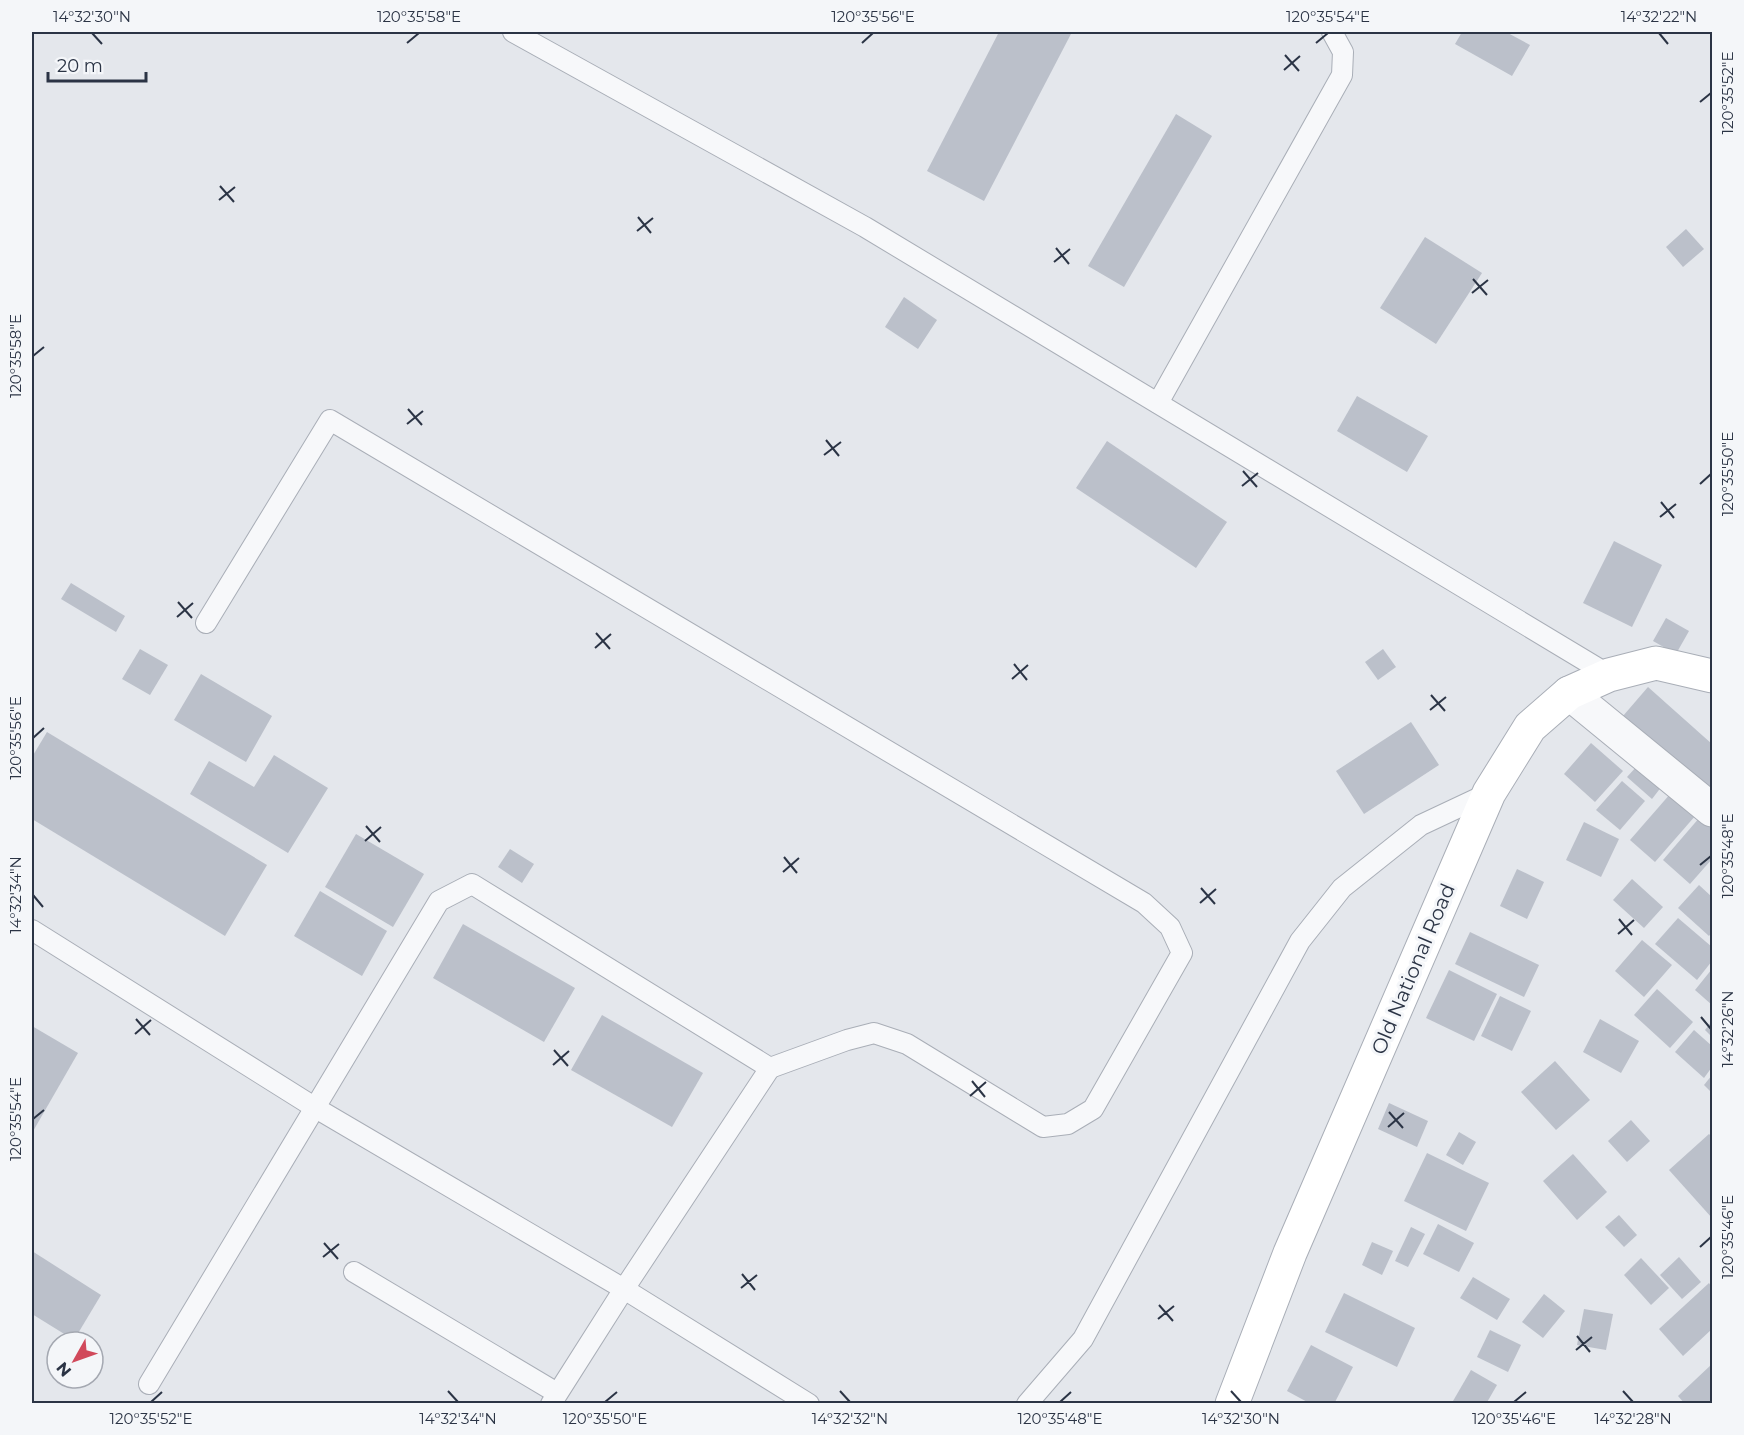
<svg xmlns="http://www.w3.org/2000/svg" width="1744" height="1435" font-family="Montserrat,sans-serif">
	<rect width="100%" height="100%" fill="#e4e7ec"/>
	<!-- building -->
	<g fill="#bbc0ca">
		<path d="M999 32H1072L984 201 927 171Z"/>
		<path d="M1462 32H1506L1530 45 1512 76 1455 44Z"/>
		<path d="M1176 114 1212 136 1124 287 1088 266Z"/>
		<path d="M1686 229 1704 249 1683 267 1666 247Z"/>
		<path d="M1425 237 1482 273 1436 344 1380 308Z"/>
		<path d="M904 297 937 320 918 349 885 327Z"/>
		<path d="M1357 396 1428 436 1407 472 1337 431Z"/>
		<path d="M1107 441 1227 522 1196 568 1076 488Z"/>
		<path d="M1614 541 1662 565 1632 627 1583 603Z"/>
		<path d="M71 583 125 616 116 632 61 599Z"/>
		<path d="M1666 618 1689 631 1676 654 1653 641Z"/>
		<path d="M140 649 168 665 150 695 122 679Z"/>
		<path d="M1383 649 1396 667 1378 680 1365 662Z"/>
		<path d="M201 674 272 716 246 762 174 720Z"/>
		<path d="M1648 687 1712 744V795L1623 716Z"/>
		<path d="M1411 722 1439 765 1364 814 1336 771Z"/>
		<path d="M47 732 267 865 225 936 32 819V757Z"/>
		<path d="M1591 743 1623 771 1595 802 1564 774Z"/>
		<path d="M274 755 328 788 288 853 190 794 209 761 254 787Z"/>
		<path d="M1638 765 1662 786 1652 799 1627 777Z"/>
		<path d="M1622 781 1645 801 1620 830 1596 810Z"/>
		<path d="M1671 793 1696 815 1655 862 1630 840Z"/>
		<path d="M1700 817 1712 828V859L1690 884 1663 860Z"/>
		<path d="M1584 822 1619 839 1601 877 1566 860Z"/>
		<path d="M356 834 424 874 393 927 325 887Z"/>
		<path d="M510 849 534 864 522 883 498 867Z"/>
		<path d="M1517 869 1544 882 1527 919 1500 906Z"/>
		<path d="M1632 879 1663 907 1644 928 1613 900Z"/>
		<path d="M1699 885 1712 897V932L1709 936 1678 908Z"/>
		<path d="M320 891 387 931 362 976 294 936Z"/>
		<path d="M1678 918 1712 947V961L1697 980 1655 944Z"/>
		<path d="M463 924 575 988 544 1042 433 978Z"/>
		<path d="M1470 932 1539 965 1524 997 1455 964Z"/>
		<path d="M1642 940 1672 965 1644 997 1615 971Z"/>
		<path d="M1712 969V1005L1695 990Z"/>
		<path d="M1449 970 1497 994 1474 1041 1426 1018Z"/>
		<path d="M1657 989 1693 1022 1670 1048 1634 1015Z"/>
		<path d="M1500 996 1531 1011 1512 1051 1481 1036Z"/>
		<path d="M602 1015 703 1073 672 1127 571 1070Z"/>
		<path d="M1600 1019 1639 1041 1621 1073 1583 1052Z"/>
		<path d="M1712 1021V1037L1705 1030Z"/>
		<path d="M32 1026 78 1053 32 1133Z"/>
		<path d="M1694 1030 1712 1046V1067L1704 1078 1675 1052Z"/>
		<path d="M1555 1061 1590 1100 1556 1130 1521 1092Z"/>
		<path d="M1712 1075V1093L1704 1085Z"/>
		<path d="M1389 1103 1428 1121 1417 1147 1378 1129Z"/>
		<path d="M1631 1120 1650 1141 1627 1162 1608 1141Z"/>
		<path d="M1459 1132 1476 1142 1463 1165 1446 1155Z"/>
		<path d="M1709 1134 1712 1137V1218L1669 1170Z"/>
		<path d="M1427 1153 1489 1183 1466 1231 1404 1201Z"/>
		<path d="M1573 1154 1607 1192 1577 1220 1543 1181Z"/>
		<path d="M1619 1215 1637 1235 1624 1247 1605 1227Z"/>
		<path d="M1438 1224 1474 1243 1459 1272 1423 1254Z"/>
		<path d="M1411 1227 1425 1234 1408 1267 1395 1261Z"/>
		<path d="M1372 1242 1393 1251 1382 1275 1362 1265Z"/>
		<path d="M32 1251 101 1295 74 1340 32 1314Z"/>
		<path d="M1679 1257 1701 1282 1682 1299 1660 1275Z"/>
		<path d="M1641 1258 1669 1288 1651 1305 1624 1275Z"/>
		<path d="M1473 1277 1510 1299 1497 1320 1460 1298Z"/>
		<path d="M1709 1283 1712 1288V1329L1683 1356 1659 1329Z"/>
		<path d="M1344 1293 1415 1328 1397 1367 1325 1332Z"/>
		<path d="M1544 1294 1565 1311 1543 1338 1522 1322Z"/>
		<path d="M1584 1309 1613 1314 1606 1350 1577 1345Z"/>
		<path d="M1490 1330 1521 1345 1508 1372 1477 1357Z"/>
		<path d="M1311 1345 1353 1367 1334 1404H1311L1287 1391Z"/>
		<path d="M1712 1364V1404H1685L1678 1396Z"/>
		<path d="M1471 1370 1497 1385 1486 1404H1457L1453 1401Z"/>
	</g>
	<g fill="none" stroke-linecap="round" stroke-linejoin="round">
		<defs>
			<g id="lane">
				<path d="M513 32 865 227 1609 675"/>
				<path d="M1158 403 1342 75 1343 52 1332 32"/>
				<path d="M206 623 330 420 1144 903 1170 927 1182 953 1093 1109 1068 1124 1043 1127 907 1044 874 1033 847 1040 770 1068"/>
				<path d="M32 930 314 1107 624 1289 809 1404"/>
				<path d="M354 1272 557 1393"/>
				<path d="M149 1384 439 901 472 884 770 1068 624 1289 551 1404"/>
				<path d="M1027 1404 1083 1339 1300 941 1342 888 1421 825 1489 793"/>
			</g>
			<path id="street" d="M1569 693 1712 810"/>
			<path id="secondary" d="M1232 1404 1290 1253 1489 793 1530 727 1569 693 1609 675 1656 663 1712 676"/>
		</defs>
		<!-- lane casing -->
		<use href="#lane" stroke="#a9aeb7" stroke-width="22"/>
		<!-- street casing -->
		<use href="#street" stroke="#a9aeb7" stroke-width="35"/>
		<!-- secondary casing -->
		<use href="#secondary" stroke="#a9aeb7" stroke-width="35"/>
		<!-- lane -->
		<use href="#lane" stroke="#f7f8fa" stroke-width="20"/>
		<!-- street -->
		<use href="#street" stroke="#f7f8fa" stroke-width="33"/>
		<!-- secondary -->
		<use href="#secondary" stroke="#fff" stroke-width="33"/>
	</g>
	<!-- ticks -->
	<path fill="none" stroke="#2b3445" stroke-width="2" d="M92 33 102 44M1659 33 1668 44M407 43 419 33M862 43 873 33M1316 43 1328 33M1285 55 1299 71M1284 70 1300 56M1700 102 1711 93M220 186 234 202M219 200 235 187M638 217 651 233M637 231 653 218M1056 248 1069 264M1054 262 1070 249M1473 279 1487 295M1472 293 1488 280M33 356 44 347M408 409 422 425M407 424 423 411M826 440 839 456M824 455 841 442M1243 471 1257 487M1700 484 1711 474M1242 486 1258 473M1661 502 1674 518M1660 517 1676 504M178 602 192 618M177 617 193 603M596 633 610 649M595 648 611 634M1014 664 1027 680M1012 679 1028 665M1431 695 1445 711M1430 710 1446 697M33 738 44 728M366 826 380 842M365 841 381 827M784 857 797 873M1700 865 1711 856M783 872 799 858M1201 888 1215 904M33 895 43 907M1200 903 1216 889M1619 919 1632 935M1618 934 1634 920M1701 1017 1711 1029M136 1019 150 1035M135 1034 151 1020M554 1050 568 1066M553 1065 569 1051M972 1081 985 1097M970 1096 986 1082M1389 1112 1403 1128M33 1119 44 1110M1388 1127 1404 1113M324 1243 338 1259M1700 1247 1711 1237M323 1257 339 1244M742 1274 755 1290M741 1288 757 1275M1159 1305 1173 1321M1158 1319 1174 1306M1577 1336 1590 1352M1576 1350 1592 1337M448 1391 458 1402M840 1391 850 1402M1231 1391 1241 1402M1623 1391 1633 1402M151 1402 162 1392M605 1402 617 1392M1060 1402 1071 1392M1514 1402 1526 1392"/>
	<g text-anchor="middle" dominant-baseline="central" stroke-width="6" stroke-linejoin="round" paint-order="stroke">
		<!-- street labels -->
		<g font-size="20" fill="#2b3445" stroke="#f4f6f9">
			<text transform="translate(1413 969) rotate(-67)">Old National Road</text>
		</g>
	</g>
	<!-- border -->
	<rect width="1744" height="1435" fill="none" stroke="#f4f6f9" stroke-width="66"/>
	<!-- north arrow -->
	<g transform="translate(75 1360) rotate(230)"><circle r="28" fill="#f4f6f9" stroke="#a4a8b1" stroke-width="1.5"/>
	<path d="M0-4.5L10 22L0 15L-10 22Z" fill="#d1495b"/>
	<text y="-9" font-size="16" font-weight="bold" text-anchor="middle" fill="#2b3445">N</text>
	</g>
	<!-- scale -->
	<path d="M48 72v9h98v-9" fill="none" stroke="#2b3445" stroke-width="3"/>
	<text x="57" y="72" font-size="18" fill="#2b3445" stroke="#f4f6f9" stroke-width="4.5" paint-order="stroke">20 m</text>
	<rect x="33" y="33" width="1678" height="1369" fill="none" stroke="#2b3445" stroke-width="2"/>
	<g font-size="15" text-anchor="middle" fill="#2b3445">
		<text x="92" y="22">14°32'30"N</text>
		<text x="419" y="22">120°35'58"E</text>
		<text x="873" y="22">120°35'56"E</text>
		<text x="1328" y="22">120°35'54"E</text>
		<text x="1659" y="22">14°32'22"N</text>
		<text transform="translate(1728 93) rotate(-90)" y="5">120°35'52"E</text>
		<text transform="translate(16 356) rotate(-90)" y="5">120°35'58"E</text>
		<text transform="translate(1728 474) rotate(-90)" y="5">120°35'50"E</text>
		<text transform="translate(16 738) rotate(-90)" y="5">120°35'56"E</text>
		<text transform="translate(1728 856) rotate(-90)" y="5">120°35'48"E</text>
		<text transform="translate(16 895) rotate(-90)" y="5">14°32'34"N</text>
		<text transform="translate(1728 1029) rotate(-90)" y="5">14°32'26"N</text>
		<text transform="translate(16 1119) rotate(-90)" y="5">120°35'54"E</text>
		<text transform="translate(1728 1237) rotate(-90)" y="5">120°35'46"E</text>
		<text x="151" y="1424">120°35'52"E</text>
		<text x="458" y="1424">14°32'34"N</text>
		<text x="605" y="1424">120°35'50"E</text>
		<text x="850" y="1424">14°32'32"N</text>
		<text x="1060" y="1424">120°35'48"E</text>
		<text x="1241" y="1424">14°32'30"N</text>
		<text x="1514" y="1424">120°35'46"E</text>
		<text x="1633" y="1424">14°32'28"N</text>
	</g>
</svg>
